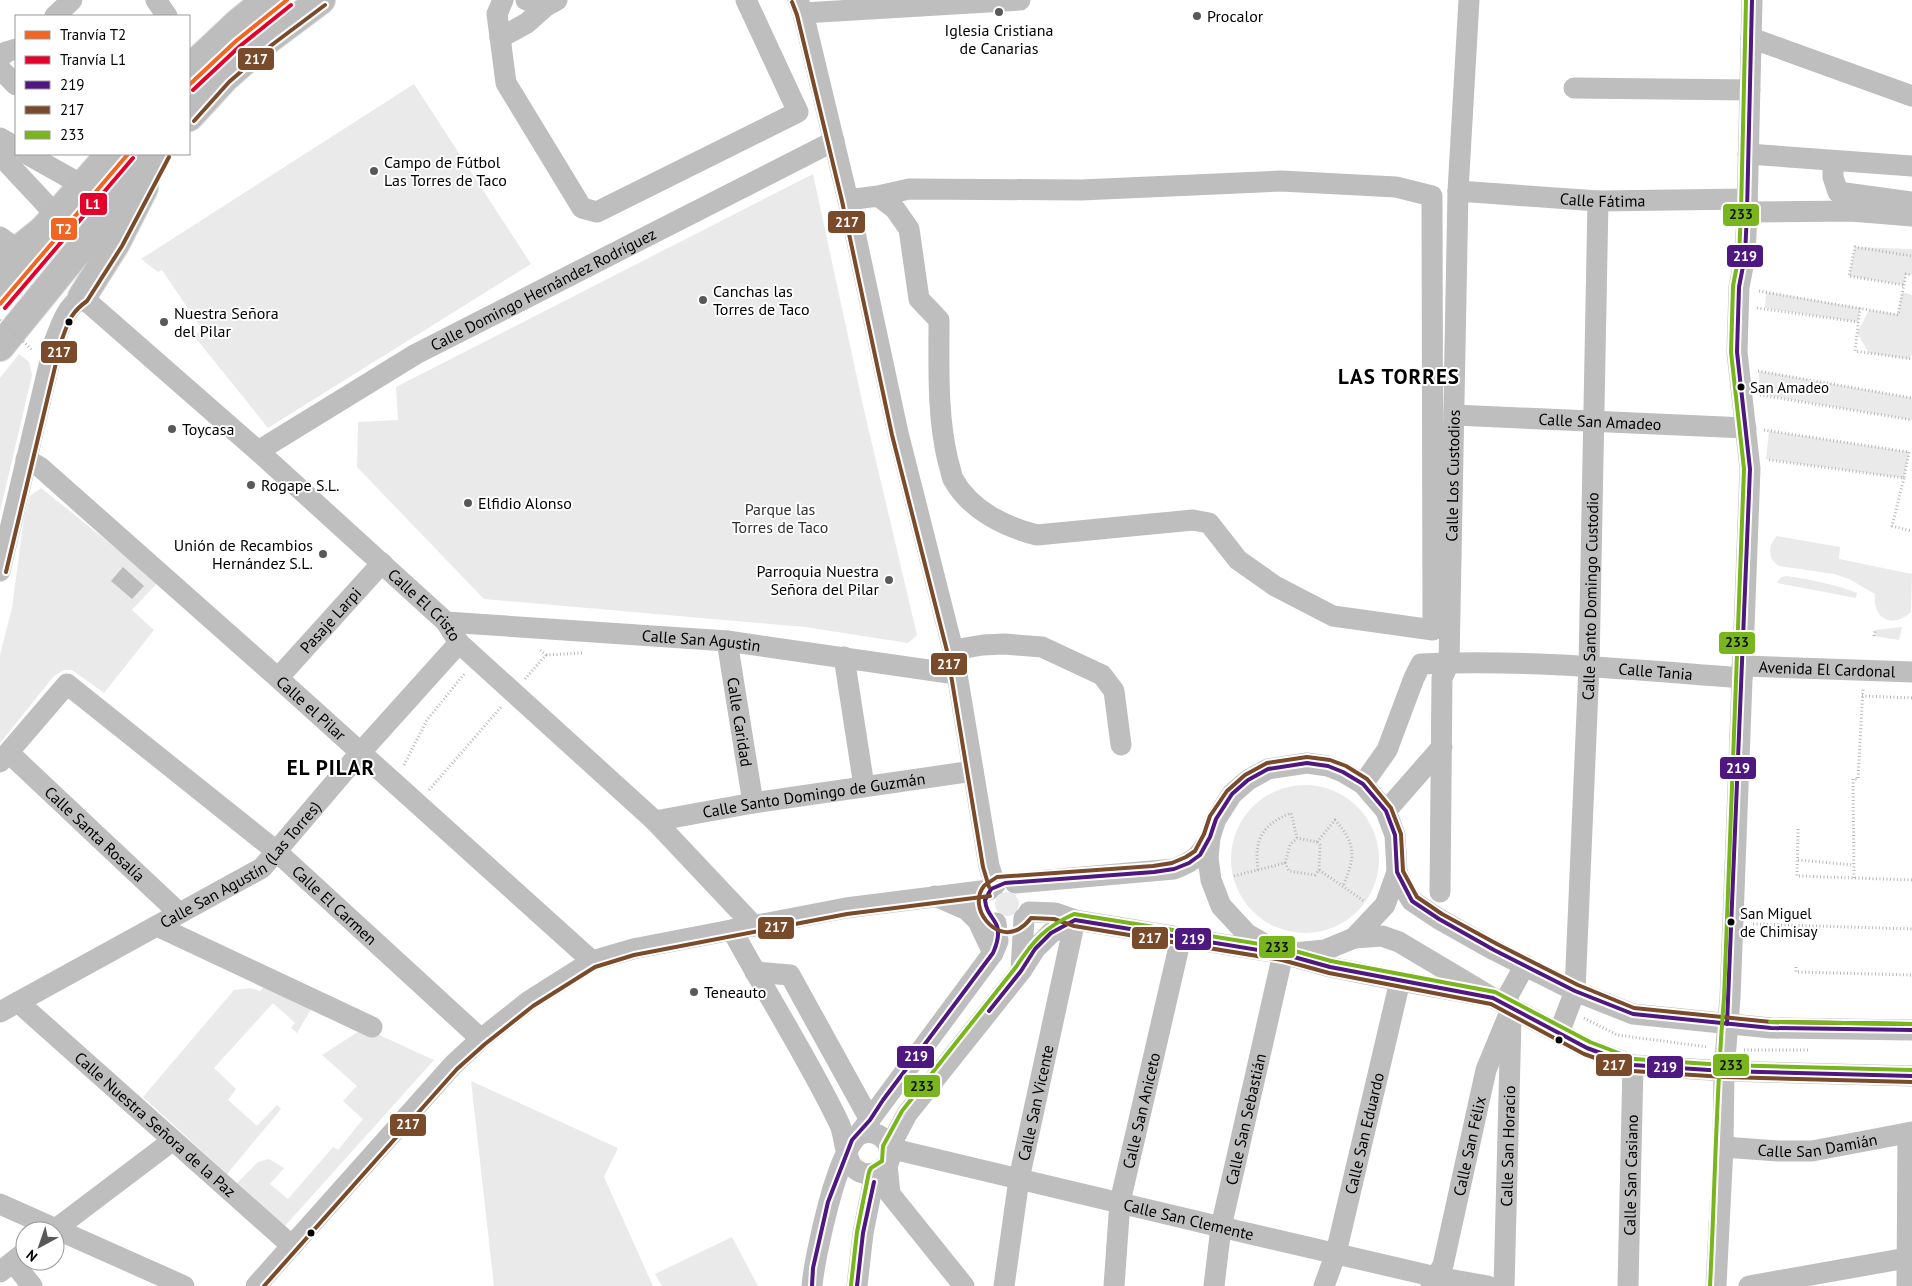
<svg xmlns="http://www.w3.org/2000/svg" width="1912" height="1286" font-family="'PT Sans',sans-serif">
	<rect width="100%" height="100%" fill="#fff"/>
	<!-- green -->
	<g fill="#eaeaea">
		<path d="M414 84 531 264 268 428 194 336 202 329 162 270 158 272 141 259Z"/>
		<path d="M813 174 864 410 917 635 908 643 805 627 484 599 357 467 358 422 398 420 396 387Z"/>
		<path d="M1855 247 1912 249V275L1906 274 1904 285 1849 276Z"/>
		<path d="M1766 292 1860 308 1858 322 1765 308Z"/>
		<path d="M1902 292 1912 295V354L1909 359 1869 353 1857 333 1869 310 1898 314Z"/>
		<path d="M19 354 29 362 32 375 0 512V378Z"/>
		<path d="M1759 371 1912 398V420L1759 394Z"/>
		<path d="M1769 431 1909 452 1904 478 1766 459Z"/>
		<path d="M41 488 158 582 132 610 154 630 104 693 72 670H64L54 676 0 743V655L12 608 24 517 30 496Z"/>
		<path d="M1777 536 1840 547 1839 559 1912 574 1911 612C1893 629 1872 620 1875 594L1849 579 1834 574 1779 566C1767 559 1768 545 1777 536Z"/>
		<path d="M1787 576C1812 580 1834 584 1857 593L1856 598 1777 583 1781 577Z"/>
		<path d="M1902 627 1899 640 1874 636 1875 630Z"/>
		<circle cx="1305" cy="859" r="74"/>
		<circle cx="1007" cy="904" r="12"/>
		<path d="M265 986 313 1006 297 1033 291 1028 295 1023 273 1003 214 1068 236 1089 228 1100 257 1126 277 1105 281 1109 227 1174 143 1097 234 990 250 988 260 991Z"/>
		<path d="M364 1028 434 1060 285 1226 237 1183 258 1162 269 1159 284 1168 270 1184 288 1199 333 1147 338 1150 363 1119 343 1101 357 1086 322 1055Z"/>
		<path d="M471 1081 618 1148 604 1177 653 1286H494Z"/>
		<path d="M732 1237 758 1286H662L655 1274Z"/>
	</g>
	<!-- water -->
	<path fill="#bcbcbc" d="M123 567 144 586 132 599 111 581Z"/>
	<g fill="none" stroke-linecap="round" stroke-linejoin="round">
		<defs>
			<g id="major">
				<path d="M189 69 239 22 266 0"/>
				<path d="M189 117 225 78 269 39 321 0"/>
				<path d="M0 288 21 263 43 230 110 154"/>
				<path d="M82 297 116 243 144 188"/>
				<path d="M0 347 157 154"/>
			</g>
			<path id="highway" d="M0 256 18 250 43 230"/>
		</defs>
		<!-- major casing -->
		<use href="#major" stroke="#dbdbdb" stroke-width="30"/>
		<!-- highway casing -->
		<use href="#highway" stroke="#dbdbdb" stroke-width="30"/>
		<!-- path -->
		<g stroke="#b8b8b8" stroke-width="3" stroke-dasharray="1 2.5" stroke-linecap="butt">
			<path d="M1903 285 1849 276 1855 247 1912 256"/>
			<path d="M1759 291 1898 315 1906 274 1912 275"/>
			<path d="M1757 308 1858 322"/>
			<path d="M1860 308 1855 351 1912 359"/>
			<path d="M1758 371 1912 398"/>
			<path d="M1760 395 1912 420"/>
			<path d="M1764 430 1909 452 1904 478"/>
			<path d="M1769 460 1904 478 1892 526 1912 531"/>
			<path d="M1874 636 1875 630"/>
			<path d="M546 655 583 653"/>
			<path d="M525 679 546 655 539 649"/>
			<path d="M1862 696 1912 698"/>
			<path d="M404 765 427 720 465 673"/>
			<path d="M429 790 502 706"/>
			<path d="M1798 829 1797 876 1912 880"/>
			<path d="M1317 842 1335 820C1357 845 1355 857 1343 886"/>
			<path d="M1798 860 1854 865"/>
			<path d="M1285 863 1290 845 1297 838 1317 842 1320 845 1319 870"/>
			<path d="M1258 870C1254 839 1262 825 1291 813L1297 838"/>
			<path d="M1234 876 1285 863 1289 871 1315 875 1319 870 1364 901"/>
			<path d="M1854 878 1853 779H1858L1863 688"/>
			<path d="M1753 924 1912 929"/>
			<path d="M1796 967V972L1912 975"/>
			<path d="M1584 1018 1617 1035 1708 1047"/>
			<path d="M1744 1050H1810"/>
		</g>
		<!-- minor -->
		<g stroke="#bebebe" stroke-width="21">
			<path d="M156 0 167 16"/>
			<path d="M503 0 497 14 506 83 582 208 597 212 798 112 746 0"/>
			<path d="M526 0 546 6"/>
			<path d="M798 0 803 13 848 200 898 433 953 650 989 866 995 885"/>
			<path d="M803 13 1020 0"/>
			<path d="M55 16 72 0"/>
			<path d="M500 38 527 23 546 6 557 0"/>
			<path d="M1751 38 1912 96"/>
			<path d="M0 58 6 52 16 49"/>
			<path d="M0 69 16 85"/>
			<path d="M1574 88 1750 90"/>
			<path d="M0 138 16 147"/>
			<path d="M27 154 82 185"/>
			<path d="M1748 154 1912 166"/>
			<path d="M0 155 56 215"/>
			<path d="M1833 161V177L1838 192 1912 202"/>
			<path id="s1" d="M1458 191 1598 201 1747 199"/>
			<path d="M848 200 878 196 895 209 909 229 919 299 939 320C939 366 937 416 948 461 950 467 951 474 953 479 970 510 1005 527 1037 535L1193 520 1209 523 1238 560 1275 586 1333 616 1433 630 1432 196 1396 187 1281 181 1081 190 909 189 878 196"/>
			<path d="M1747 212 1851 211 1912 216"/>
			<path d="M0 237 18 250"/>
			<path id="s2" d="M1454 415 1746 428"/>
			<path id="s3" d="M258 451 416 354 834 141"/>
			<path id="s4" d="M26 459 40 467 278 678 592 961"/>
			<path id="s5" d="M0 571 55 340C62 322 66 308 82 297L258 451 446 622 459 643 655 821 754 926"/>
			<path id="s6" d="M446 622 727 641 956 674"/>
			<path id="s7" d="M727 641 753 803"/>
			<path d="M953 650 983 645 1004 644 1042 647 1102 675 1114 691 1121 745"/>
			<path d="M844 657 864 786"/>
			<path id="s8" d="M1742 666 1912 672"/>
			<path id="s9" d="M278 678 382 563"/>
			<path id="s10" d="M9 753 179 913"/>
			<path id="s11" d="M0 762 67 684 276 851 481 1039"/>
			<path d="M1307 763 1328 766 1343 772 1363 784 1386 811 1395 835 1397 872 1385 905 1354 938 1325 950 1283 954 1247 934 1221 906 1211 880 1208 858 1210 837 1216 819 1232 794 1248 780 1268 769Z"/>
			<path id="s12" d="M1363 784 1387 750 1414 678 1421 664C1528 659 1635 670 1742 678"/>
			<path d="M1386 811 1442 747"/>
			<path id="s13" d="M655 821 753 803 973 771"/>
			<path d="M1397 872 1405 890 1412 901 1439 919 1494 950 1575 991 1633 1014 1771 1028 1912 1030"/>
			<path d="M1015 883 1174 869C1196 860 1199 857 1210 837"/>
			<path id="s14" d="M1440 892 1442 678 1449 663 1458 191 1469 0"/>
			<path d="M935 896 967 910 978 921 993 953"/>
			<path d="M1029 912 1055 913 1075 920 1283 954 1330 967 1400 981 1478 995"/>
			<path d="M157 926 372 1027"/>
			<path d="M732 930C767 995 808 1058 840 1125 845 1137 845 1160 854 1168 864 1177 875 1175 884 1167 902 1152 880 1126 861 1134 838 1143 814 1260 812 1286"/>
			<path d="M1354 938 1382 936 1399 942 1493 998 1587 1048 1633 1065 1724 1071 1912 1076"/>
			<path d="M1021 970 1024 918"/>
			<path d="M755 972 790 975 870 1120"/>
			<path id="s15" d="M18 1002 292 1246"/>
			<path d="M1504 1003 1525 965"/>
			<path id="s16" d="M0 1012 262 868 360 753 459 643"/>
			<path id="s17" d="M1559 1033 1575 991 1589 666 1598 201"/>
			<path d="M859 1134 993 953 998 941 996 923"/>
			<path id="s18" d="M1723 1147 1778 1151H1812L1912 1132"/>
			<path id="s19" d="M889 1148 1221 1227 1436 1277 1488 1286"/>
			<path d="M889 1148 907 1114 1021 971 1035 949 1051 933 1075 920"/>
			<path d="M887 1165 890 1194 964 1286"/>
			<path d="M0 1204 184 1286"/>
			<path d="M53 1231 172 1141"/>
			<path d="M13 1262 32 1286"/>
			<path d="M0 1272 25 1252"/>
			<path d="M256 1286 453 1065 481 1039 529 1001 592 961 633 949 846 908 989 890"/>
			<path d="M857 1286 863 1233 875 1173"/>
			<path id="s20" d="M1004 1286 1019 1179 1075 920"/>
			<path id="s21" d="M1114 1286 1120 1202 1181 938"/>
			<path id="s22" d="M1214 1286 1221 1227 1283 954"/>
			<path id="s23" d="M1324 1286 1336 1253 1400 981"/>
			<path id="s24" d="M1431 1286 1443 1265 1486 1070 1512 1007"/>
			<path id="s25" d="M1504 1286 1511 1020"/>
			<path id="s26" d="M1628 1286 1633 1065"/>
			<path d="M1716 1286 1723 1147 1724 1071 1730 998 1750 469 1737 352 1739 287 1745 256 1747 212 1752 0"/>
			<path d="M1749 1286 1912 1257"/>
			<path d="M1907 1286 1908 1133"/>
		</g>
		<!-- major -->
		<use href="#major" stroke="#bdbdbd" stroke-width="28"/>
		<!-- highway -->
		<use href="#highway" stroke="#bdbdbd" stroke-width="28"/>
		<!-- path-bridge -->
		<path stroke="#b8b8b8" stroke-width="3" stroke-dasharray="1 2.5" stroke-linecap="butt" d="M0 320 32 350"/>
		<defs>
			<g id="bus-1">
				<path d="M989 1011 1021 971 1035 949 1051 933 1075 920 1283 954 1330 967 1493 998 1587 1048 1633 1065 1724 1071 1912 1076"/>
				<path d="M1727 1024 1750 469 1737 352 1739 287 1745 256 1747 212 1752 0"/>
				<path d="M812 1286 813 1268 828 1202 852 1140 870 1120 883 1100 993 953C997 944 1001 931 995 922 990 914 986 910 985 900L991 889 1005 883 1154 872 1174 869 1189 863 1200 855 1210 837 1216 819 1232 794 1248 780 1268 769 1307 763 1328 766 1343 772 1363 784 1386 811 1395 835 1397 872 1412 901 1439 919 1494 950 1575 991 1633 1014 1771 1028 1912 1030"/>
				<path d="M857 1286 863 1233 874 1182"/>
			</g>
			<g id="bus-2">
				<path d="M792 2 797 15 842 201 892 435 947 651 983 867 989 887"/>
				<path d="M194 121 229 82 273 44 325 5"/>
				<path d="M6 572 61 342C68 323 70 313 87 301L122 246 169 157"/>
				<path d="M1912 1082 1724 1077 1632 1071 1584 1054 1491 1004 1329 973 1282 960 1074 926 1054 919 1031 918C1028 922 1024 926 1019 929 995 943 967 907 984 886 987 883 993 880 997 877L1153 866 1172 863 1186 857 1195 851 1204 834 1210 816 1227 791 1245 775 1267 763 1307 757 1330 760 1346 766 1367 779 1391 808 1401 834 1403 871 1417 897 1442 914 1497 944 1578 985 1634 1008 1771 1022 1912 1024"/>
				<path d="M264 1286 457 1069 485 1044 533 1006 595 967 634 955 847 914 990 896"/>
			</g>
			<g id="bus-3">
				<path d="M1770 1022 1912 1024"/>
				<path d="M851 1285 857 1232 869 1172 871 1168 882 1161 883 1146 902 1111 1016 967C1033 941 1045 927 1074 914L1284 948 1331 961 1495 992 1590 1042 1634 1059 1724 1065 1912 1070"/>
				<path d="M1710 1286C1715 1190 1716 1093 1724 998L1744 469 1731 352 1733 286 1739 255 1741 212 1746 0"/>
			</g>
		</defs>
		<!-- bus-1 casing -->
		<use href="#bus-1" stroke="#fff" stroke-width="8"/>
		<!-- bus-2 casing -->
		<use href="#bus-2" stroke="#fff" stroke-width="8"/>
		<!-- bus-3 casing -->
		<use href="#bus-3" stroke="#fff" stroke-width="8"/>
		<!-- bus-1 -->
		<use href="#bus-1" stroke="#4f1780" stroke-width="4"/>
		<!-- bus-2 -->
		<use href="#bus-2" stroke="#7a4b2a" stroke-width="4"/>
		<!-- bus-3 -->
		<use href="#bus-3" stroke="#79b51d" stroke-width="4"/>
		<defs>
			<g id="tram-1">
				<path d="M189 85 236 41 287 0"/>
				<path d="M0 304 128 154"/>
			</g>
			<g id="tram-2">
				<path d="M193 90 240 46 291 5"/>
				<path d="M5 308 133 158"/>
			</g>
		</defs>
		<!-- tram-1 casing -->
		<use href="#tram-1" stroke="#fff" stroke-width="8"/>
		<!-- tram-2 casing -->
		<use href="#tram-2" stroke="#fff" stroke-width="8"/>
		<!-- tram-1 -->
		<use href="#tram-1" stroke="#f26522" stroke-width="4"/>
		<!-- tram-2 -->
		<use href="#tram-2" stroke="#e4002b" stroke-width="4"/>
	</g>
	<!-- markers -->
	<g fill="#595959" stroke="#fff" stroke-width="2">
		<circle cx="999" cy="12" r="5"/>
		<circle cx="1197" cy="16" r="5"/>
		<circle cx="374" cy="171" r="5"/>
		<circle cx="703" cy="300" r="5"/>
		<circle cx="164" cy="322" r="5"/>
		<circle cx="172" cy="429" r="5"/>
		<circle cx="251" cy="485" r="5"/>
		<circle cx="468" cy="503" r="5"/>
		<circle cx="323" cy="554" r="5"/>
		<circle cx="889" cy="580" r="5"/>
		<circle cx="694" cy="992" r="5"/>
	</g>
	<g fill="#000" stroke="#fff" stroke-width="2">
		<circle cx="69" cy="322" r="4.5"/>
		<circle cx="1741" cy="387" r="4.5"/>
		<circle cx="1731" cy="922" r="4.5"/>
		<circle cx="1559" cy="1040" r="4.5"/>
		<circle cx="311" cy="1233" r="4.5"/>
	</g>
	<g text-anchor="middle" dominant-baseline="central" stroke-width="4" stroke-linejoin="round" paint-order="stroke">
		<!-- bus labels -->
		<g font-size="15" fill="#000" stroke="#fff" text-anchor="start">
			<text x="1750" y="387">San Amadeo</text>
			<text x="1740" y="913">San Miguel<tspan x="1740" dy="18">de Chimisay</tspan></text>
		</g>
		<!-- poi labels -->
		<g font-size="16" fill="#000" stroke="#fff" text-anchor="start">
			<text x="1207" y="16">Procalor</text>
			<text x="999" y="30" text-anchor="middle">Iglesia Cristiana<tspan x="999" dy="18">de Canarias</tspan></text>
			<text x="384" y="162">Campo de Fútbol<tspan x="384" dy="18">Las Torres de Taco</tspan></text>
			<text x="713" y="291">Canchas las<tspan x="713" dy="18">Torres de Taco</tspan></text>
			<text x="174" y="313">Nuestra Señora<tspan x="174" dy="18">del Pilar</tspan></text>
			<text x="182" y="429">Toycasa</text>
			<text x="261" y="485">Rogape S.L.</text>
			<text x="478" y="503">Elfidio Alonso</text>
			<text x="313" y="545" text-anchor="end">Unión de Recambios<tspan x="313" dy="18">Hernández S.L.</tspan></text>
			<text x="879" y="571" text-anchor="end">Parroquia Nuestra<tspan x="879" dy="18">Señora del Pilar</tspan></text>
			<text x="704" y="992">Teneauto</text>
		</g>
		<!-- street labels -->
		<g font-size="16" fill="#000" stroke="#fff">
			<text stroke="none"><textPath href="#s1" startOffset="145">Calle Fátima</textPath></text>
			<text stroke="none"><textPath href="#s3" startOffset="328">Calle Domingo Hernández Rodríguez</textPath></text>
			<text stroke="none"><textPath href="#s2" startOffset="146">Calle San Amadeo</textPath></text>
			<text stroke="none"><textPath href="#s14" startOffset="418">Calle Los Custodios</textPath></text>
			<text stroke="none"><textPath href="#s17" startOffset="440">Calle Santo Domingo Custodio</textPath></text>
			<text stroke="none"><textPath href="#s5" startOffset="750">Calle El Cristo</textPath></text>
			<text stroke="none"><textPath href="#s9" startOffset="78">Pasaje Larpi</textPath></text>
			<text stroke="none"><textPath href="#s6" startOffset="256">Calle San Agustìn</textPath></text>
			<text stroke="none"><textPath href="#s8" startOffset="85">Avenida El Cardonal</textPath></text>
			<text stroke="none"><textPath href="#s12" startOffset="369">Calle Tania</textPath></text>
			<text stroke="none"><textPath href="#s4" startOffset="379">Calle el Pilar</textPath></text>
			<text stroke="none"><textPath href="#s7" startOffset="82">Calle Caridad</textPath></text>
			<text stroke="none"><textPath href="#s13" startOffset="161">Calle Santo Domingo de Guzmán</textPath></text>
			<text stroke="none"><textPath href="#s10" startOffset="118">Calle Santa Rosalía</textPath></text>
			<text stroke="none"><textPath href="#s16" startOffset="284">Calle San Agustín (Las Torres)</textPath></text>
			<text stroke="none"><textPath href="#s11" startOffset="450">Calle El Carmen</textPath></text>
			<text stroke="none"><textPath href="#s20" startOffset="186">Calle San Vicente</textPath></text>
			<text stroke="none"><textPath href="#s21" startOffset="178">Calle San Aniceto</textPath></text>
			<text stroke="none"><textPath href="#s22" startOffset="170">Calle San Sebastián</textPath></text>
			<text stroke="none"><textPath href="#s15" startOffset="184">Calle Nuestra Señora de la Paz</textPath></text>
			<text stroke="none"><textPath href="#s23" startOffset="158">Calle San Eduardo</textPath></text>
			<text stroke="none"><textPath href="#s18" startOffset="95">Calle San Damián</textPath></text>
			<text stroke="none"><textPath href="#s24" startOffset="146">Calle San Félix</textPath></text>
			<text stroke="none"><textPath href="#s25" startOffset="140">Calle San Horacio</textPath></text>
			<text stroke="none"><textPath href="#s26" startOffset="111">Calle San Casiano</textPath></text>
			<text stroke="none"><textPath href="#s19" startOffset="308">Calle San Clemente</textPath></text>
		</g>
		<!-- park labels -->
		<g font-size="16" fill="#303030" stroke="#fff">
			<text x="780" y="509">Parque las<tspan x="780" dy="18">Torres de Taco</tspan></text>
		</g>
		<!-- district labels -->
		<g font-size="21" font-weight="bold" letter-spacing="1" fill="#000" stroke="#fff">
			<text x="1399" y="376">LAS TORRES</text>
			<text x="331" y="767">EL PILAR</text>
		</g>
	</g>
	<g stroke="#fff" stroke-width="2">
		<rect x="237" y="47" width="38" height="24" rx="5" fill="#7a4b2a"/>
		<rect x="79" y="192" width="29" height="24" rx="5" fill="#e4002b"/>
		<rect x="1722" y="203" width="38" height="24" rx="5" fill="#79b51d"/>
		<rect x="827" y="210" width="39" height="24" rx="5" fill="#7a4b2a"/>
		<rect x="50" y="217" width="28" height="24" rx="5" fill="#f26522"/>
		<rect x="1726" y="244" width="38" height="24" rx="5" fill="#4f1780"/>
		<rect x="40" y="340" width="38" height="24" rx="5" fill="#7a4b2a"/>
		<rect x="1718" y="631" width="38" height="24" rx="5" fill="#79b51d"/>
		<rect x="930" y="652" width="38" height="24" rx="5" fill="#7a4b2a"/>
		<rect x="1719" y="756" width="38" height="24" rx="5" fill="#4f1780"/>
		<rect x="757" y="916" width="38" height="24" rx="5" fill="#7a4b2a"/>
		<rect x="1131" y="926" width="38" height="24" rx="5" fill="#7a4b2a"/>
		<rect x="1174" y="927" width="38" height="24" rx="5" fill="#4f1780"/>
		<rect x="1258" y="935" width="38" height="24" rx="5" fill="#79b51d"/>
		<rect x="896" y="1045" width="39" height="24" rx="5" fill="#4f1780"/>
		<rect x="1595" y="1053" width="38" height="24" rx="5" fill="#7a4b2a"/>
		<rect x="1712" y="1053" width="38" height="24" rx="5" fill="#79b51d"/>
		<rect x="1646" y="1055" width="38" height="24" rx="5" fill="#4f1780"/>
		<rect x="903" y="1074" width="38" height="24" rx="5" fill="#79b51d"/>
		<rect x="389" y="1113" width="38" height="24" rx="5" fill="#7a4b2a"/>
	</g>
	<g font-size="14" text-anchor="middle" font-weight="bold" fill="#fff">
		<text x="256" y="64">217</text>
		<text x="93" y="209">L1</text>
		<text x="847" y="227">217</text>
		<text x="64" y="234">T2</text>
		<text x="1745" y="261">219</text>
		<text x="59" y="357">217</text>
		<text x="949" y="669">217</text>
		<text x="1738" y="773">219</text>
		<text x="776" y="932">217</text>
		<text x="1150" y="943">217</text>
		<text x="1193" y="944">219</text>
		<text x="916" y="1061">219</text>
		<text x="1614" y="1070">217</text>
		<text x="1665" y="1072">219</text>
		<text x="408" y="1129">217</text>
	</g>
	<g font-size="14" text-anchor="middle" font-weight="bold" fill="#111">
		<text x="1741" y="219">233</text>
		<text x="1737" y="647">233</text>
		<text x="1277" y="952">233</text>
		<text x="1731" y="1070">233</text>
		<text x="922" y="1091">233</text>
	</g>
	<!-- legend -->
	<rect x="15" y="15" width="175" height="140" fill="#ffffff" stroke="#999999"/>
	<rect x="25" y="31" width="25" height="8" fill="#f26522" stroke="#999999"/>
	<text x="60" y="40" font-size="15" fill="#000000">Tranvía T2</text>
	<rect x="25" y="56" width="25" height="8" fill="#e4002b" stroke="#999999"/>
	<text x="60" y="65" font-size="15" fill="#000000">Tranvía L1</text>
	<rect x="25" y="81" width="25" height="8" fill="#4f1780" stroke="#999999"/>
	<text x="60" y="90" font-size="15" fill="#000000">219</text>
	<rect x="25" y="106" width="25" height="8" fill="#7a4b2a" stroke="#999999"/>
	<text x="60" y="115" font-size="15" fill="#000000">217</text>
	<rect x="25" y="131" width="25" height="8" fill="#79b51d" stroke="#999999"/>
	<text x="60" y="140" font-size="15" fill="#000000">233</text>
	<!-- north arrow -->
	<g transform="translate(40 1246) rotate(220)"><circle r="24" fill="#ffffff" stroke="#999999"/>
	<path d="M0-4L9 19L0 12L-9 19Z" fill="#595959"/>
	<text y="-8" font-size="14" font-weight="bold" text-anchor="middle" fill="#000000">N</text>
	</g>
</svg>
